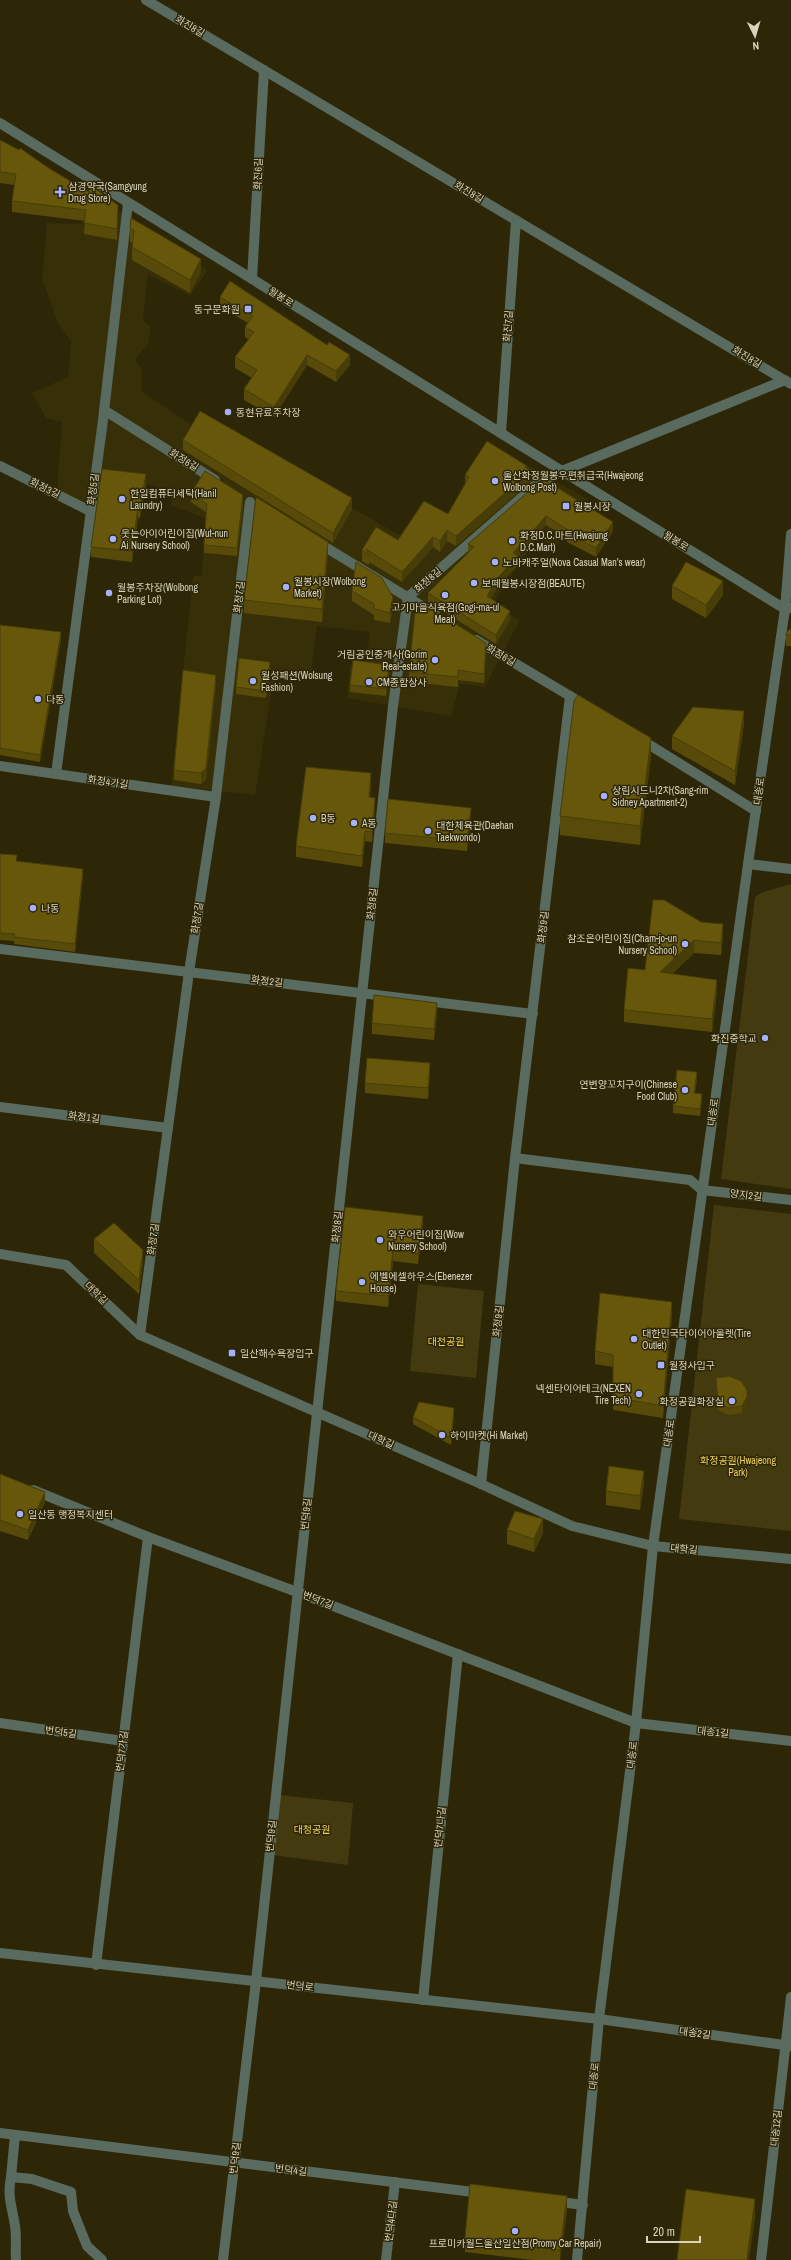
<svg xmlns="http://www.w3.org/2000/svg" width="791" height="2260" font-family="'Archivo Narrow','Noto Sans KR',sans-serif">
	<rect width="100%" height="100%" fill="#2d2607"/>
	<!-- built -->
	<path fill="#372f07" d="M90 192 208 270 190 296 148 274 143 321 151 327 148 344 135 360 141 367V391L193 426 198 419 403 537 446 520 465 489 462 488 490 444 589 500 555 547 537 538 492 604 520 620 485 687 460 684 451 716 347 698 350 665 365 666 370 632 317 626 311 673 275 670 255 795 171 786 193 576 202 575 205 518 172 506 170 491 147 484 140 520 90 511 57 490 62 422 46 418 32 393 68 377 71 341 57 322 42 278 47 223 81 224 87 209Z"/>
	<!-- green -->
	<g fill="#433a0f">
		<path d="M791 884V1189L721 1179 755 897 763 892Z"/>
		<path d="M714 1205 791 1214V1531L679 1519Z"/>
		<path d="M418 1284 484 1291 476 1378 410 1371Z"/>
		<path d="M280 1795 353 1803 348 1865 272 1855Z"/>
	</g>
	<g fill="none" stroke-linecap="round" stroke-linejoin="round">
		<!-- minor -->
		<g stroke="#596a5f" stroke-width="10">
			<path d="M146 0 791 384"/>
			<path d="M0 123 785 609 790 608"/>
			<path d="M252 279 264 70"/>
			<path d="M104 410 215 480"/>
			<path d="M501 433 516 220"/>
			<path d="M0 466 90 511"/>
			<path d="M317 542 435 614"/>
			<path d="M476 640 575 699"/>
			<path d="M640 739 756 811"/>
			<path d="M0 766 216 797"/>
			<path d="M56 774 103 420 128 203"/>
			<path d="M748 864 791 869"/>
			<path d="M0 949 533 1014"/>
			<path d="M0 1107 168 1128"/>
			<path d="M515 1158 690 1180 702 1190"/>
			<path d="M702 1190 791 1200"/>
			<path d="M0 1254 66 1265 140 1335 481 1484 572 1526 653 1546 791 1559"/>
			<path d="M140 1335 189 972 216 797 250 502"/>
			<path d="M481 1484 515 1158 570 696"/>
			<path d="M33 1490 148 1537 297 1592 636 1723 791 1741"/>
			<path d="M0 1723 123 1741"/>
			<path d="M0 1953 599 2019 791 2046"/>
			<path d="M96 1965 148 1537"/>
			<path d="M423 2000 458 1654"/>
			<path d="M0 2133 481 2193"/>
			<path d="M11 2177 15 2135"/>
			<path d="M553 2201 583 2205"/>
			<path d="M16 2260C15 2249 17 2237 15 2226 12 2206 7 2197 11 2177L32 2179 71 2192 73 2211 87 2246 102 2260"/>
			<path d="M223 2260 256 1981 393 706 408 597 537 484 562 471 785 380"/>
			<path d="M386 2260 395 2182"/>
			<path d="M577 2260 599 2019 636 1723 653 1546 748 864 785 609 791 534"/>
			<path d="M761 2260 791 1997"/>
		</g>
	</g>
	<!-- wall -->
	<g fill="#584b09">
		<path d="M0 140 19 150 89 192 118 205 117 240 84 234 85 221 12 212V201L14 185 0 183Z"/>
		<path d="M131 218 201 272 190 293 132 260V243L130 242V229Z"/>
		<path d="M220 297 350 365 336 382 307 365 274 417 244 400V389L252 378 235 368V357L249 340 245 337V327L248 323 220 307Z"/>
		<path d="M183 440 352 509 333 543 183 450Z"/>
		<path d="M527 468 531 481 456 546 447 541 440 552 433 547 402 582 369 562V565L362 561V550L398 540 448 514 465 484V475Z"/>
		<path d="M543 479 613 531 596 557 567 542V538L546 525 518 556V565L500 584 491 598 510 620 496 644 428 602V593L468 553V544Z"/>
		<path d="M146 485 140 517H138L132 562 91 557V547Z"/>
		<path d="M191 493 243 503 237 556 204 553V545L206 512 191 502Z"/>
		<path d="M328 555 322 622 244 613V600Z"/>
		<path d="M672 586 723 595 706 618 672 599Z"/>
		<path d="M352 591 393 608 390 623 374 620V615L352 601Z"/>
		<path d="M0 625 61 639 40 762 0 755Z"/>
		<path d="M791 628V646H786V635Z"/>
		<path d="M486 653 484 683 458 680V687L409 682V672Z"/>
		<path d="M270 669 266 698 236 694V687Z"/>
		<path d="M389 672 386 696 350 692V685Z"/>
		<path d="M216 685 206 779 201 784 174 780V770Z"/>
		<path d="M744 724 735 785 672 749V736Z"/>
		<path d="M651 757 640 845 560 835V816Z"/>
		<path d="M371 783 370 797 375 808 372 842 365 841 362 867 296 857V846Z"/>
		<path d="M471 819 467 851 385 843V833Z"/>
		<path d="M0 854 17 861 83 876 75 952 14 944V941L0 940Z"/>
		<path d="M653 900 723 936 721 955 694 953 672 974 717 992 712 1032 624 1022V1010L645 970Z"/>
		<path d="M437 1013 434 1040 372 1034V1023Z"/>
		<path d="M430 1074 428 1099 365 1093V1083Z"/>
		<path d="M697 1079 695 1093 702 1101 700 1116 673 1113V1106Z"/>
		<path d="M423 1227 418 1264 393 1261 388 1307 336 1301V1291Z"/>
		<path d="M94 1239 143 1263 139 1294 94 1253Z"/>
		<path d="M672 1315 663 1418 613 1410V1367L595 1364V1351Z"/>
		<path d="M716 1378 747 1404 742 1413 729 1415 718 1410Z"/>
		<path d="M454 1415 451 1445 413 1424V1417Z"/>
		<path d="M0 1474 45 1502 28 1540 0 1531Z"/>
		<path d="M644 1484 640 1510 606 1505V1491Z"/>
		<path d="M507 1530 543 1533 534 1552 507 1544Z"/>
		<path d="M567 2210 560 2260H533L465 2252V2238Z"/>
	</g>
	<!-- shaded-wall -->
	<g fill="#473d08">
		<path d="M201 259V272L190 293V280Z"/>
		<path d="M307 355V365L274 417V407Z"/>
		<path d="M350 355V365L336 382V371Z"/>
		<path d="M527 466V474L531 470V481L456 546V536Z"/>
		<path d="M146 474V485L140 517V507Z"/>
		<path d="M243 495V503L237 556V548Z"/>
		<path d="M352 498V509L333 543V533Z"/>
		<path d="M138 507V517L132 562V551Z"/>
		<path d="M546 516V525L518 556V565L500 584 487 604V596L513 553Z"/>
		<path d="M613 522V531L596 557V548Z"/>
		<path d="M447 530V541L440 552V541Z"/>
		<path d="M433 537V547L402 582V572Z"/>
		<path d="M328 542V555L322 622V609Z"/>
		<path d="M723 581V595L706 618V605Z"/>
		<path d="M393 597V608L390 623V613Z"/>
		<path d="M510 611V620L496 644V635Z"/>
		<path d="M61 632V639L40 762V755Z"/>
		<path d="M486 643V653L484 683V674Z"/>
		<path d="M270 662V669L266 698V691Z"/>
		<path d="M389 665V672L386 696V689Z"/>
		<path d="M216 675V685L206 779 201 784V773Z"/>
		<path d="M744 711V724L735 785V771Z"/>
		<path d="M651 738V757L640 845V826Z"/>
		<path d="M371 773V783L369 807V797Z"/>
		<path d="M375 798V808L372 842V832Z"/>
		<path d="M471 808V819L467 851V841Z"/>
		<path d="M365 831V841L362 867V856Z"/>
		<path d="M83 869V876L75 952V944Z"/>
		<path d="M723 924V936L721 955V943Z"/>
		<path d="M694 940V953L660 985V972Z"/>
		<path d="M717 980V992L712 1032V1019Z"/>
		<path d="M437 1003V1013L434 1040V1029Z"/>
		<path d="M430 1063V1074L428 1099V1088Z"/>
		<path d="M697 1072V1079L694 1100V1093Z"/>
		<path d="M702 1094V1101L700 1116V1109Z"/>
		<path d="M423 1216V1227L418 1264V1254Z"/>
		<path d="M143 1250V1263L139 1294V1280Z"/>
		<path d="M393 1250V1261L388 1307V1296Z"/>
		<path d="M672 1302V1315L663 1418V1406Z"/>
		<path d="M747 1390V1404L742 1413V1406Z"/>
		<path d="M454 1408V1415L451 1445V1438Z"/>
		<path d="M644 1471V1484L640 1510V1496Z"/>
		<path d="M45 1492V1502L28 1540V1530Z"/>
		<path d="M543 1519V1533L534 1552V1539Z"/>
		<path d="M567 2196V2210L560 2260V2250Z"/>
		<path d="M755 2199V2218L749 2260H747Z"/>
	</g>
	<!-- building -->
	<g fill="#66570b" stroke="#473d08">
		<path d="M0 140 19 150 20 148 50 169 89 192 90 185 118 205 117 229 84 223 86 210 12 201 16 174 0 172Z"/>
		<path d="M131 218 201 259 190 280 132 247 134 230 130 229Z"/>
		<path d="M230 281 327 345 329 342 350 355 336 371 307 355 274 407 244 389 257 370 235 357 254 332 245 327 253 316 220 297Z"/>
		<path d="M200 411 352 498 333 533 183 440Z"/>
		<path d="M487 441 527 466 525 467 531 470 456 536 447 530 440 541 433 537 402 572 366 549 369 555 362 550 376 527 398 540 424 501 448 514 469 477 465 475Z"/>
		<path d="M102 469 146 474 140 507H138L132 551 91 547Z"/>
		<path d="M205 471 243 495 237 548 204 545 207 504 191 493Z"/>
		<path d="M543 479 613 522 596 548 567 533 568 530 546 516 513 553 518 556 500 575 487 596 510 611 496 635 428 593 474 547 468 544Z"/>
		<path d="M256 497 328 542 322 609 244 600Z"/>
		<path d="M356 562 382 578 393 597 390 613 374 609V604L352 591Z"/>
		<path d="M686 562 723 581 706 605 672 586Z"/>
		<path d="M427 606 486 643 484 674 458 670V677L409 672 415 612Z"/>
		<path d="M0 625 61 632 40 755 0 748Z"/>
		<path d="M791 628V635H786L787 632Z"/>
		<path d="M239 658 270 662 266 691 236 687Z"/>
		<path d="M353 660 389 665 386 689 350 685Z"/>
		<path d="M183 670 216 675 206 768 201 773 174 770Z"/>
		<path d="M578 695 651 738 640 826 560 816 574 701Z"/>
		<path d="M693 707 744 711 735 771 672 736Z"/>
		<path d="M306 767 371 773 369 797 375 798 372 832 365 831 362 856 296 846Z"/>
		<path d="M388 799 471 808 467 841 385 833Z"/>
		<path d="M0 854 17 855 16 861 83 869 75 944 14 937 15 934 0 933Z"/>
		<path d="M653 900H664L701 922 723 924 721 943 694 940 660 972 717 980 712 1019 624 1010 628 968 645 970Z"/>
		<path d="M374 995 437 1003 434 1029 372 1023Z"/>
		<path d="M367 1058 430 1063 428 1088 365 1083Z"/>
		<path d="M677 1070 697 1072 694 1093 702 1094 700 1109 673 1106Z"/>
		<path d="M345 1207 423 1216 418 1254 393 1250 388 1296 336 1291Z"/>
		<path d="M114 1223 143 1250 139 1280 94 1239Z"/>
		<path d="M600 1293 672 1302 663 1406 613 1397V1355L595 1351Z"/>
		<path d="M729 1376 741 1381 747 1390V1397L742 1406 729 1408 718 1403 716 1378Z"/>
		<path d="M419 1402 454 1408 451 1438 413 1417Z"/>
		<path d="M609 1466 644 1471 640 1496 606 1491Z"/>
		<path d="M0 1474 45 1492 28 1530 0 1520Z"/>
		<path d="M515 1511 543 1519 534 1539 507 1530Z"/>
		<path d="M470 2184 567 2196 560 2250 465 2238Z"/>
		<path d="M686 2189 755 2199 747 2260H677Z"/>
	</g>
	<!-- markers -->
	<g fill="#a5b1fc" stroke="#2d2607" stroke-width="1.5">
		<path d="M58 186h4v4h4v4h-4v4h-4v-4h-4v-4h4z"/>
		<rect x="244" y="305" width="8" height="8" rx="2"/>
		<circle cx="228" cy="412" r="4"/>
		<circle cx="495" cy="481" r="4"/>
		<circle cx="122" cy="499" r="4"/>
		<rect x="562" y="502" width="8" height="8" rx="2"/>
		<circle cx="113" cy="539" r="4"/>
		<circle cx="512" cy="541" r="4"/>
		<circle cx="495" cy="562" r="4"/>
		<circle cx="474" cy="583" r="4"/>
		<circle cx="286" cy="587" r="4"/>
		<circle cx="109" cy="593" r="4"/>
		<circle cx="445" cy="595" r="4"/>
		<circle cx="435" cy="660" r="4"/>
		<circle cx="253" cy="681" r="4"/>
		<circle cx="369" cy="682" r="4"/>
		<circle cx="38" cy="699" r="4"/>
		<circle cx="604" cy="796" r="4"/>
		<circle cx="313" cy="818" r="4"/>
		<circle cx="354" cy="823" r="4"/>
		<circle cx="428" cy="831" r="4"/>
		<circle cx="33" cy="908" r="4"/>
		<circle cx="685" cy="944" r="4"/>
		<circle cx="765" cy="1038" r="4"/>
		<circle cx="685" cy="1090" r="4"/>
		<circle cx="380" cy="1240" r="4"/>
		<circle cx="362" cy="1282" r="4"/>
		<circle cx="634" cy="1339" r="4"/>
		<rect x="228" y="1349" width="8" height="8" rx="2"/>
		<rect x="657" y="1361" width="8" height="8" rx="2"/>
		<circle cx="639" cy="1394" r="4"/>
		<circle cx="732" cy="1401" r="4"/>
		<circle cx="442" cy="1435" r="4"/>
		<circle cx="20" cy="1514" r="4"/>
		<circle cx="515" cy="2231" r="4"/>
	</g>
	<g text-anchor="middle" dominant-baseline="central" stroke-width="3" stroke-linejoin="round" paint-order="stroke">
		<!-- street labels -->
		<g font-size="10" fill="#d9d4be" stroke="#2d2607">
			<text transform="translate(190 26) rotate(31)">화진8길</text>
			<text transform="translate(258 174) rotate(-87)">화진6길</text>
			<text transform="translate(469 192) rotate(31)">화진8길</text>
			<text transform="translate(281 297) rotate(32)">월봉로</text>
			<text transform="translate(508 326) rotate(-86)">화진7길</text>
			<text transform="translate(747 357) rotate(31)">화진8길</text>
			<text transform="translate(184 460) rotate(32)">화정6길</text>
			<text transform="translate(45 488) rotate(26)">화정3길</text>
			<text transform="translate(93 489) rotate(-82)">화정5길</text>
			<text transform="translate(676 541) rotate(32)">월봉로</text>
			<text transform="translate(428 580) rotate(-41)">화정8길</text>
			<text transform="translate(239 597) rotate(-83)">화정7길</text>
			<text transform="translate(501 655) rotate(31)">화정6길</text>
			<text transform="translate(108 782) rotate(8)">화정4가길</text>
			<text transform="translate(759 791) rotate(-82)">대송로</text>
			<text transform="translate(372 904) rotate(-84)">화정8길</text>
			<text transform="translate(197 918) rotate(-81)">화정7길</text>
			<text transform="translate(543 927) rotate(-83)">화정9길</text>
			<text transform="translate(267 981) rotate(7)">화정2길</text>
			<text transform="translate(713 1112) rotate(-82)">대송로</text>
			<text transform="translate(84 1117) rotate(7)">화정1길</text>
			<text transform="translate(746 1195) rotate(7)">양지2길</text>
			<text transform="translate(337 1227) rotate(-84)">화정8길</text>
			<text transform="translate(153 1239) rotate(-82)">화정7길</text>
			<text transform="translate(96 1293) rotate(44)">대학길</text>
			<text transform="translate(498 1321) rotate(-84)">화정9길</text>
			<text transform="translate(669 1433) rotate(-82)">대송로</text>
			<text transform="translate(381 1440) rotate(24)">대학길</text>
			<text transform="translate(306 1514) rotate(-84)">번덕9길</text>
			<text transform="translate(684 1549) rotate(5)">대학길</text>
			<text transform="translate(318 1600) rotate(21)">번덕7길</text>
			<text transform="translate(61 1732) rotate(8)">번덕5길</text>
			<text transform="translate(713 1732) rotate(6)">대송1길</text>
			<text transform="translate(122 1751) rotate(-83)">번덕7가길</text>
			<text transform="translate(632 1755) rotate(-83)">대송로</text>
			<text transform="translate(440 1827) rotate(-84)">번덕7나길</text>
			<text transform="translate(271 1836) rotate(-84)">번덕9길</text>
			<text transform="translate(300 1986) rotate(6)">번덕로</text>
			<text transform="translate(695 2033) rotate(8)">대송2길</text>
			<text transform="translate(594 2076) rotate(-85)">대송로</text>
			<text transform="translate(776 2128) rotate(-84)">대송12길</text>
			<text transform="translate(235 2158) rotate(-83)">번덕9길</text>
			<text transform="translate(291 2170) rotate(7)">번덕4길</text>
			<text transform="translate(391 2221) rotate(-83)">번덕4다길</text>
		</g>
		<!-- poi labels -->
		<g font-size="10" fill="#d9d4be" stroke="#2d2607" text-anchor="start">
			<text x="68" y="186">삼경약국(Samgyung<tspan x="68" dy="12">Drug Store)</tspan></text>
			<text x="240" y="309" text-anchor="end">동구문화원</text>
			<text x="236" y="412">동현유료주차장</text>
			<text x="503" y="475">울산화정월봉우편취급국(Hwajeong<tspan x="503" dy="12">Wolbong Post)</tspan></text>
			<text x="130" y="493">한일컴퓨터세탁(Hanil<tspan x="130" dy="12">Laundry)</tspan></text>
			<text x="574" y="506">월봉시장</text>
			<text x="121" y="533">웃는아이어린이집(Wut-nun<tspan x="121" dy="12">Ai Nursery School)</tspan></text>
			<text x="520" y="535">화정D.C.마트(Hwajung<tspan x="520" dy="12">D.C.Mart)</tspan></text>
			<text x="503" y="562">노바캐주얼(Nova Casual Man's wear)</text>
			<text x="294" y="581">월봉시장(Wolbong<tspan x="294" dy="12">Market)</tspan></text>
			<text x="482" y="583">보떼월봉시장점(BEAUTE)</text>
			<text x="117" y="587">월봉주차장(Wolbong<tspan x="117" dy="12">Parking Lot)</tspan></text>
			<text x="445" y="607" text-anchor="middle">고기마을식육점(Gogi-ma-ul<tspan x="445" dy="12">Meat)</tspan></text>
			<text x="427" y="654" text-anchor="end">거림공인중개사(Gorim<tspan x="427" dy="12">Real-estate)</tspan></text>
			<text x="261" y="675">월성패션(Wolsung<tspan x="261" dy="12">Fashion)</tspan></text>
			<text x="377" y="682">CM종합상사</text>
			<text x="46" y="699">다동</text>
			<text x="612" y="790">상림시드니2차(Sang-rim<tspan x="612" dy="12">Sidney Apartment-2)</tspan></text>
			<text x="321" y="818">B동</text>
			<text x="362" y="823">A동</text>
			<text x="436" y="825">대한체육관(Daehan<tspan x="436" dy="12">Taekwondo)</tspan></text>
			<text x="41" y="908">나동</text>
			<text x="677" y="938" text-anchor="end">참조은어린이집(Cham-jo-un<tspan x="677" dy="12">Nursery School)</tspan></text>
			<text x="757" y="1038" text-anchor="end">화진중학교</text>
			<text x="677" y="1084" text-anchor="end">연변양꼬치구이(Chinese<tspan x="677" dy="12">Food Club)</tspan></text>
			<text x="388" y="1234">와우어린이집(Wow<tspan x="388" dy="12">Nursery School)</tspan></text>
			<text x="370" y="1276">에벨에셀하우스(Ebenezer<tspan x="370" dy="12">House)</tspan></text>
			<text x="642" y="1333">대한민국타이어아울렛(Tire<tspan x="642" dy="12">Outlet)</tspan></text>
			<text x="240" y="1353">일산해수욕장입구</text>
			<text x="669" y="1365">월정사입구</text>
			<text x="631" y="1388" text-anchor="end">넥센타이어테크(NEXEN<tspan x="631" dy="12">Tire Tech)</tspan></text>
			<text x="724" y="1401" text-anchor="end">화정공원화장실</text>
			<text x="450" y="1435">하이마켓(Hi Market)</text>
			<text x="28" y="1514">일산동 행정복지센터</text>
			<text x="515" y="2243" text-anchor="middle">프로미카월드울산일산점(Promy Car Repair)</text>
		</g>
		<!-- park labels -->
		<g font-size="10" fill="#edd258" stroke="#2d2607">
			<text x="446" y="1341">대천공원</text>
			<text x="738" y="1460">화정공원(Hwajeong<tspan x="738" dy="12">Park)</tspan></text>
			<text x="312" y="1829">대청공원</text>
		</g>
	</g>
	<!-- north arrow -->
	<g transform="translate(755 36) rotate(175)" stroke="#2d2607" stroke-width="3" paint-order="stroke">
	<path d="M0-3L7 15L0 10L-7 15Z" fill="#d9d4be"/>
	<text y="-6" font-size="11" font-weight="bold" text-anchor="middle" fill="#d9d4be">N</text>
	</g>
	<!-- scale -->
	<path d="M647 2236v6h53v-6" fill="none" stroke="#d9d4be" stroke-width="2"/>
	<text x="653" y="2236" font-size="12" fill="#d9d4be" stroke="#2d2607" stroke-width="3" paint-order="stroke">20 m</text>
</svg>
